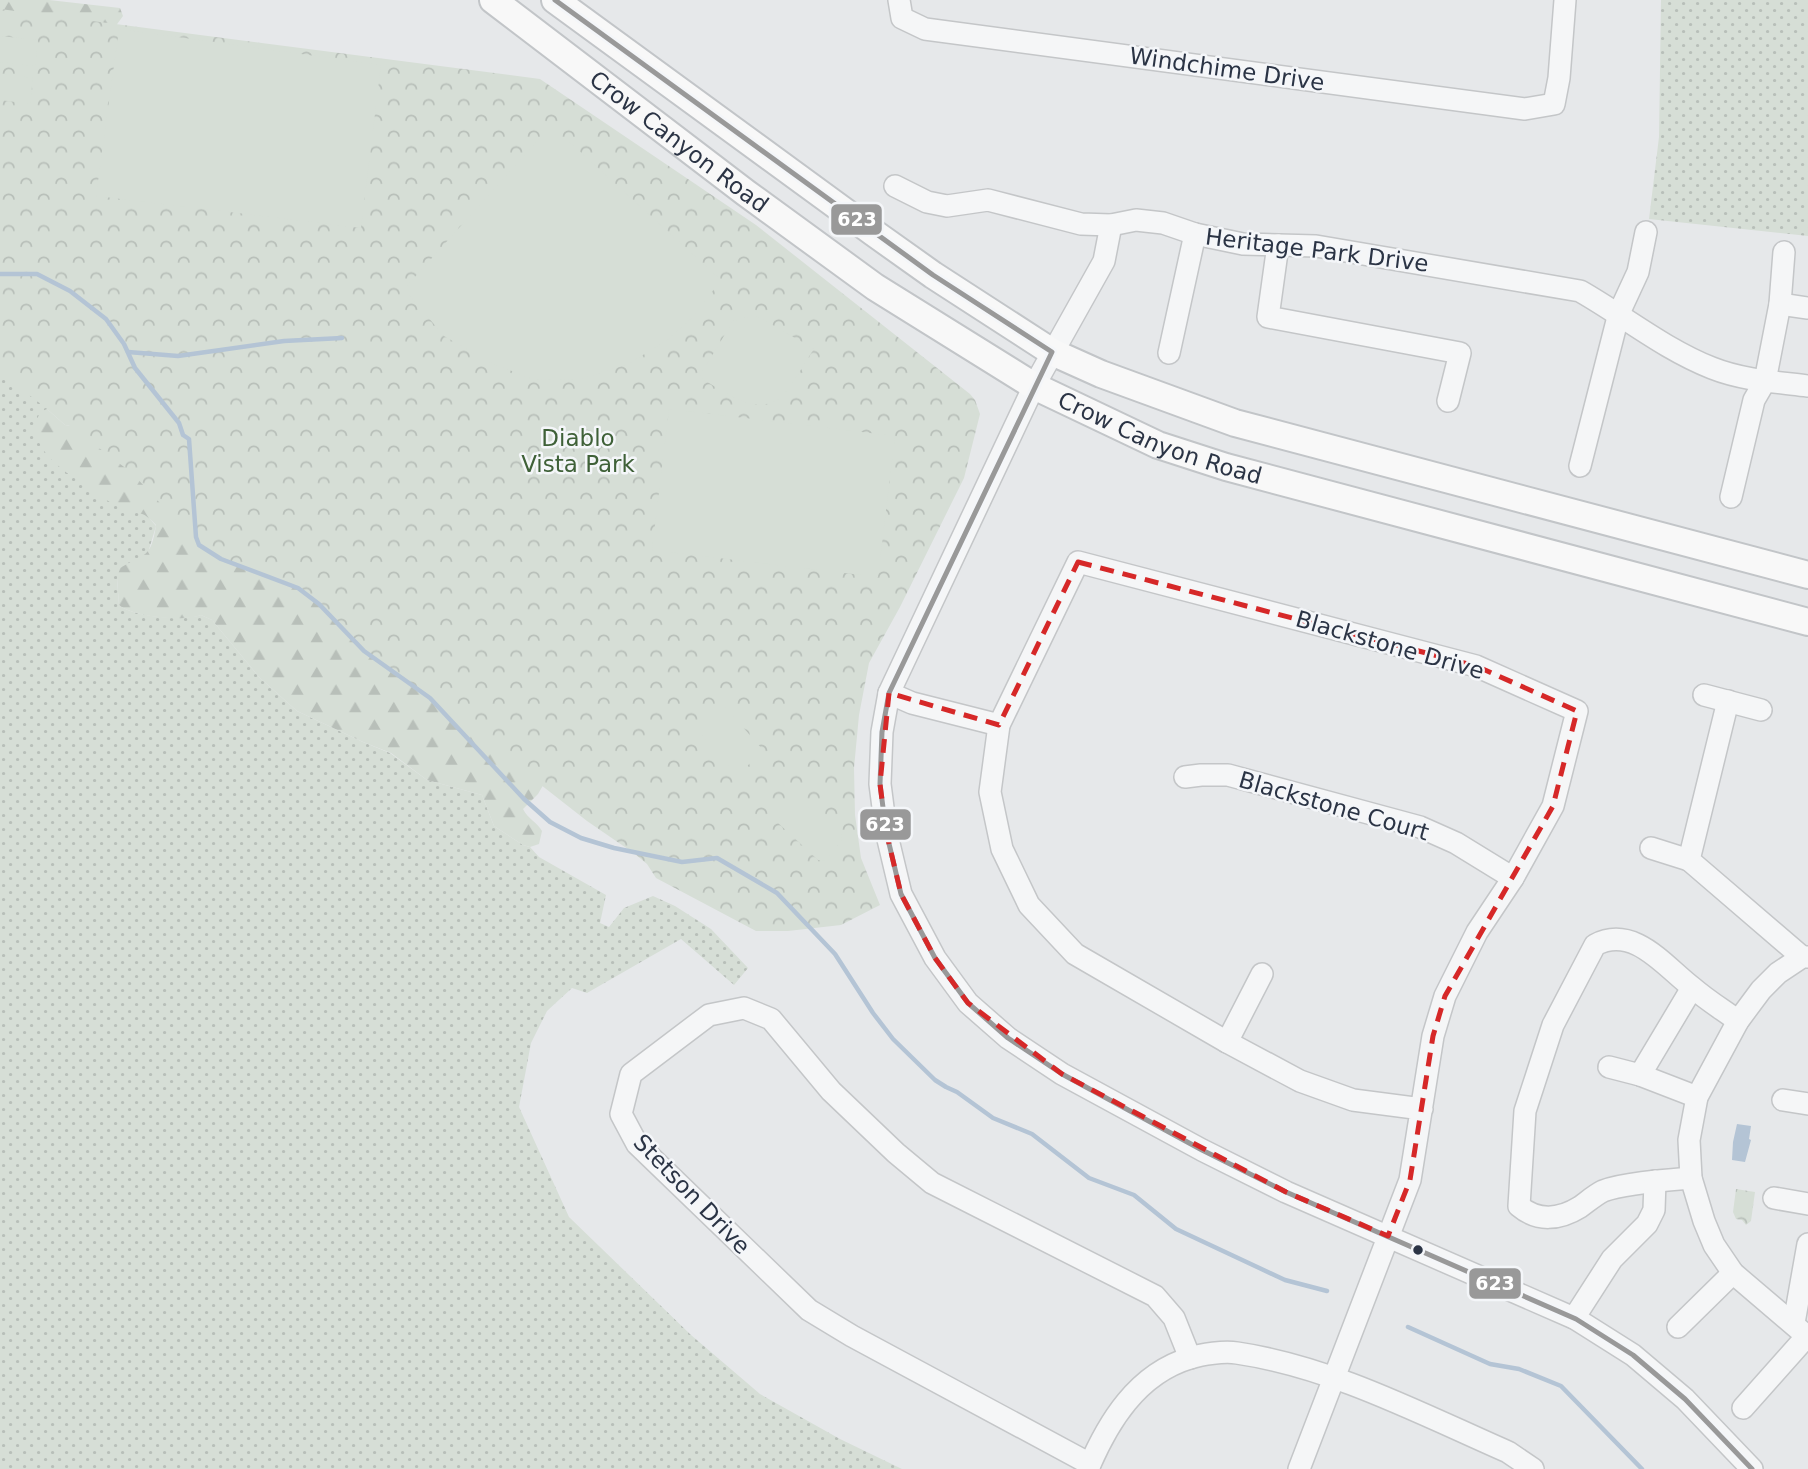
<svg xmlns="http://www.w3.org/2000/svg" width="1808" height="1469" font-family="'DejaVu Sans',sans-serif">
	<defs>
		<pattern id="grass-dots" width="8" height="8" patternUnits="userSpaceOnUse" patternTransform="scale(1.75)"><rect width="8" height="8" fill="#d6ded6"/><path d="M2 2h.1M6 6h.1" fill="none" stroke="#b8bfb9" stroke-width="1.8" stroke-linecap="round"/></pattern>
		<pattern id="forest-firs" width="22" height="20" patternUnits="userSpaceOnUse" patternTransform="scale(1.75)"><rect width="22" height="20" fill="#d6ded6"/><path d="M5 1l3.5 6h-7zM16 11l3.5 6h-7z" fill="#b8bfb9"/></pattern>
		<pattern id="park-crowns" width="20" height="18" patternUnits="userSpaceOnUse" patternTransform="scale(1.75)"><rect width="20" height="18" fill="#d6ded6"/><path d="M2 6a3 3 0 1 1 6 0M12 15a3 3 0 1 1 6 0" fill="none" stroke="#b8bfb9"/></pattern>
	</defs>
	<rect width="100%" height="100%" fill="#e6e8ea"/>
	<!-- grass -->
	<g fill="url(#grass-dots)">
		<path d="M1661 0H1808V236L1649 219 1659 137Z"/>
		<path d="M0 314 79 427 65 425 47 409 66 472 135 512 145 513 156 526 148 553 140 560 129 563 117 579 119 605C133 617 184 621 201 615L212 620 259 677 297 711 363 742 390 753 427 780 482 795 494 826 523 845 530 847 539 857 606 895 600 923 609 927 624 908 653 896 675 906 711 929 748 968 734 985 681 939 587 993 572 988 547 1011 531 1043 519 1107 569 1217 691 1335 760 1394 840 1439 902 1469H0Z"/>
	</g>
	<!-- forest -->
	<path fill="url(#forest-firs)" d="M0 0H49L120 8 123 16 115 27 552 770 538 794 523 809C528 819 537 822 542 831L539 844 530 847 523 845 494 826 482 795 427 780 391 753 363 742 297 711 259 677 212 620 201 615C184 622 133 617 119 605L117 578 120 568C145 553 151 559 156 525 140 508 142 517 124 509 108 503 96 492 82 483 58 467 25 445 40 412L47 409 65 425 79 427 0 28Z"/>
	<!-- park -->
	<g fill="url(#park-crowns)">
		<path d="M0 9 540 79 756 225 970 394 975 400 980 414 964 478 900 607 869 663 859 715 854 768 855 815 861 858 880 905 841 925 788 931H756L656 878 647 864 635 854 587 821 430 698 364 651 319 604 298 588 231 563 199 545 132 473 0 373Z"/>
		<path d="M1736 1189 1755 1192 1751 1221 1746 1225 1742 1220 1736 1219 1733 1212Z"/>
	</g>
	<!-- pitch -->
	<g fill="#d6ded6">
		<path d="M119 29 381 65 361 228 96 196Z"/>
		<path d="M0 36 38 40 35 66 0 62Z"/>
		<path d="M0 74 33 78 30 104 0 100Z"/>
		<path d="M539 139H566L721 280 692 318 666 341 628 364 578 380 532 379 489 362 444 336 404 289Z"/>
		<path d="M755 315 814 349C804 363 795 382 783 395 758 420 722 390 699 377L733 321Z"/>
		<path d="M669 409 895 436 878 577 652 550Z"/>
		<path d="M725 707 764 751 737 775 698 731Z"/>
		<path d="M798 799 841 834 842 840 825 861 818 860 778 823 780 816Z"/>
	</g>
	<!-- water -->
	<path fill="#b4c4d5" d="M1737 1124 1751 1126 1749 1139 1751 1140 1745 1162 1732 1160 1733 1142Z"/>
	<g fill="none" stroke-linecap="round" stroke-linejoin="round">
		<!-- stream -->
		<g stroke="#b4c4d5" stroke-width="4.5">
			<path d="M0 274H37L70 291 106 319 124 344 135 368 179 423 183 435 189 439 196 537 199 545 221 559 298 588 319 604 364 651 430 698 524 799 550 822 581 838 614 848 682 862 717 858 777 893 835 954 873 1013 893 1039 935 1080 946 1087 957 1092 993 1118 1032 1134 1089 1178 1134 1195 1176 1229 1285 1280 1327 1291"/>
			<path d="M128 352 178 356 284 341 342 338"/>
			<path d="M1408 1327 1490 1364 1519 1369 1561 1386 1642 1469"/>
		</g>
		<defs>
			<g id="minor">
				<path d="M899 0 902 18 925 29 1525 109 1554 104 1559 78 1565 0"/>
				<path d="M895 186 927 202 947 206 988 200 1081 224 1111 225 1136 220 1163 223 1195 234 1243 244 1316 246 1580 291C1624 316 1664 349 1712 368 1742 380 1776 382 1808 386"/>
				<path d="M1111 225 1104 261 1034 386 889 693 882 732 880 784 886 831 901 894 935 958 968 1003 1008 1038 1062 1074 1202 1150 1286 1192 1576 1319 1633 1355 1685 1399 1752 1469"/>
				<path d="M1278 245 1268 317 1460 353 1448 401"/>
				<path d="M1780 304 1808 308"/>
				<path d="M1169 353 1195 234"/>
				<path d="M1580 466 1619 313 1638 272 1646 232"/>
				<path d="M1731 497 1754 400 1765 381 1780 304 1784 252"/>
				<path d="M889 693 912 703 999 725"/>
				<path d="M1704 695 1761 710"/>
				<path d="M1728 701 1689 860 1802 957"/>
				<path d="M1185 777 1201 775H1228L1420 827 1456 843 1513 878"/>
				<path d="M1651 848 1689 860"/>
				<path d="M1808 957H1802L1778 973 1761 990 1738 1021 1697 1097 1689 1140 1691 1178 1704 1221 1714 1245 1733 1273 1808 1337"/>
				<path d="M1227 1042 1262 974"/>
				<path d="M1609 1067 1640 1075 1697 1097"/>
				<path d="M1640 1075 1692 988"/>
				<path d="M1783 1100 1808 1104"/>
				<path d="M1691 1178C1667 1180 1624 1183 1603 1191 1595 1195 1587 1202 1580 1207 1559 1220 1538 1222 1519 1206L1525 1111 1553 1025 1595 945C1634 924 1665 967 1693 988 1707 1000 1723 1010 1738 1021"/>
				<path d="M1774 1198 1808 1204"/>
				<path d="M1574 1318 1612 1259 1647 1224 1654 1210 1655 1181"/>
				<path d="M1794 1323 1808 1244"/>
				<path d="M1678 1327 1733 1273"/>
				<path d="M1743 1408 1807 1336"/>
				<path d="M1090 1464 852 1336 809 1310 637 1144 621 1114 631 1074 709 1015 744 1008 771 1019 831 1091 896 1153 932 1183 1155 1296 1174 1318 1190 1358"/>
				<path d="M1088 1469C1108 1422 1137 1374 1190 1358 1202 1354 1224 1351 1237 1353 1332 1367 1421 1414 1508 1452L1533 1469"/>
				<path d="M1299 1469 1410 1180 1433 1036 1445 996 1477 932 1513 878 1553 806 1577 711 1476 666 1078 562 999 725 990 792 1002 849 1029 905 1075 954 1227 1042 1300 1081 1353 1100 1422 1109"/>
			</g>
			<g id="major">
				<path id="s1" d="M493 0 746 193 875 287 1034 386 1158 445 1226 467 1808 622"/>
				<path d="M555 0 874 233 933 275 1052 352 1101 374 1235 423 1808 575"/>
			</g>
		</defs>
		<!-- minor casing -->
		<use href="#minor" stroke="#c4c6c8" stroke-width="24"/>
		<!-- major casing -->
		<use href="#major" stroke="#c2c5c8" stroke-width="30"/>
		<!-- minor -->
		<use href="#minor" stroke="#f5f6f7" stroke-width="21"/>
		<!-- major -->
		<use href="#major" stroke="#f8f8f8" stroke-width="26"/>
		<defs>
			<path id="bus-1" d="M555 0 933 275 1052 352 889 693 882 732 880 784 886 831 901 894 935 958 968 1003 1008 1038 1062 1074 1202 1150 1286 1192 1576 1319 1633 1355 1685 1399 1752 1469"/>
		</defs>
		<!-- bus-1 casing -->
		<use href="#bus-1" stroke="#f4f6f9" stroke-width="10"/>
		<!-- bus-1 -->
		<use href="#bus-1" stroke="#999" stroke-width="5"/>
	</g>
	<!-- marked area -->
	<path fill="none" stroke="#d62828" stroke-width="5" stroke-dasharray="14 9" stroke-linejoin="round" d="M1078 562 1476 666 1577 711 1553 806 1445 996 1433 1036 1410 1180 1388 1236 1286 1192 1062 1074 968 1003 935 958 901 894 886 831 880 784 889 693 999 725Z"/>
	<!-- markers -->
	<circle fill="#2b3445" stroke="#f4f6f9" stroke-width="2.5" cx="1418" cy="1250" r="6"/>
	<g text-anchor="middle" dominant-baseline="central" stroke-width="5" stroke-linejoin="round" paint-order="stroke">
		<!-- street labels -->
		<g font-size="23" fill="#2b3445" stroke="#f4f6f9">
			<text transform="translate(1227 69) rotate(8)">Windchime Drive</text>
			<text stroke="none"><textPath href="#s1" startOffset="234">Crow Canyon Road</textPath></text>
			<text transform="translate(1317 250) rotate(7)">Heritage Park Drive</text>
			<text stroke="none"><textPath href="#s1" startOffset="802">Crow Canyon Road</textPath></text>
			<text transform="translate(1390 645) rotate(16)">Blackstone Drive</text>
			<text transform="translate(1334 806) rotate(16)">Blackstone Court</text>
			<text transform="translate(692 1194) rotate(46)">Stetson Drive</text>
		</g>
		<!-- park labels -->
		<g font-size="23" fill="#3f6138" stroke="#f4f6f9">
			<text x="578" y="438">Diablo<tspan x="578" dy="26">Vista Park</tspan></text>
		</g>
	</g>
	<g stroke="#f4f6f9" stroke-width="2.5">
		<rect x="830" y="203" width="53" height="33" rx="7" fill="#999"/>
		<rect x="859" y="808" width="53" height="33" rx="7" fill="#999"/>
		<rect x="1468" y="1267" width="54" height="33" rx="7" fill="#999"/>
	</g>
	<g font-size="19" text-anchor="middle" font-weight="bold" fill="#fff">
		<text x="857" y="226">623</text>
		<text x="885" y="831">623</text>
		<text x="1495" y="1290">623</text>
	</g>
</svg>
